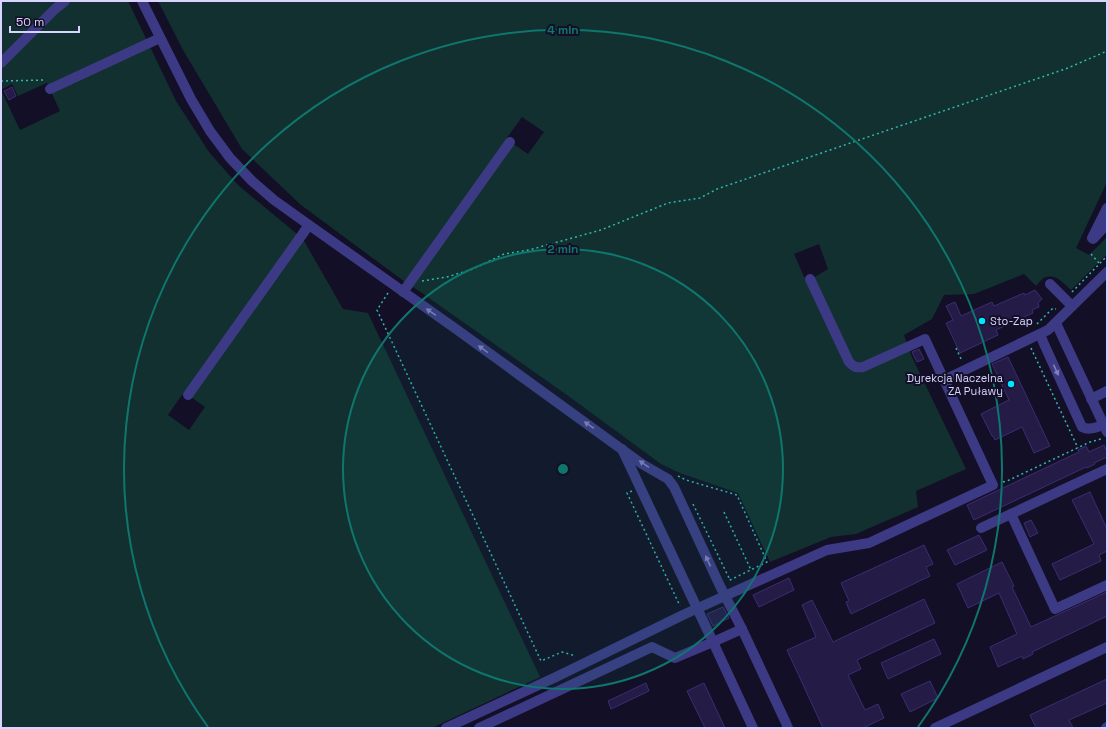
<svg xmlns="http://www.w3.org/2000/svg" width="1108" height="729" font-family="'Space Grotesk',sans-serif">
	<rect width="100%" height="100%" fill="#130f26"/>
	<!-- green -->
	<g fill="#12302f" fill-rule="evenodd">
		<path d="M1 1H128L176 101 209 152 238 185 303 239 343 309 368 313 540 677 432 728H1ZM47 83 60 111 20 130 1 90 12 84 18 96ZM184 392 205 407 189 430 168 415Z"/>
		<path d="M158 1H1107V182L1076 248 1089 255 1107 237V254L1071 290C1064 284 1056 273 1046 277 1042 278 1039 283 1036 286L1024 274 974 294 944 295 932 319 904 335 911 355 966 469 916 491 918 507 856 534 831 537 770 562 738 493 680 473 661 464 567 395 419 291 405 282 301 205 242 149 183 50ZM522 117 544 132 528 154 506 139ZM819 244 828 269 813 278 806 281 794 254Z"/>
	</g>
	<!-- building -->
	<g fill="#241b47" stroke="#3b2d73">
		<path d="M12 87 16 96 9 100 4 91Z"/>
		<path d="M1035 290 1042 299 1038 303 1039 307 1032 310 1033 313 996 330 998 335 960 353 946 323 953 320 946 306 955 302 961 316 992 302 994 306 1024 293 1025 295Z"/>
		<path d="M919 349 924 359 917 362 912 352Z"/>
		<path d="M1008 357 1050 446 1034 453 1022 427 995 440 993 436H992L981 414 1009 400 992 364Z"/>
		<path d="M1104 445 1107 452V457L1094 463 1095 464 1087 468 1086 467 974 520 967 505 1079 452 1078 450 1086 446 1089 452Z"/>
		<path d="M1090 492 1107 529V551L1099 555 1101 561 1060 580 1052 564 1094 544 1072 500Z"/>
		<path d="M1031 520 1038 533 1030 537 1024 523Z"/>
		<path d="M979 535 987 550 955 565 947 550Z"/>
		<path d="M924 545 933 564 926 567 930 576 851 614 846 602 849 601 841 583Z"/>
		<path d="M1002 562 1014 586 1012 587 1031 627 1107 592V616L1032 652 1033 654 1023 659 1022 656 998 667 990 647 1017 634 999 593 968 608 957 584Z"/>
		<path d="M789 578 794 590 759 607 753 595Z"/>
		<path d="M924 599 935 623 857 660 861 669 848 675 865 710 878 704 884 718 863 728H823L787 650 816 637 802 605 812 600 833 642Z"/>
		<path d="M723 607 729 618 713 626 707 614Z"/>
		<path d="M934 639 941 654 888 679 881 663Z"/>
		<path d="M1107 679V703L1069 720 1073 728H1036L1030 715Z"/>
		<path d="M930 681 938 698 910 712 901 694Z"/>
		<path d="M646 683 649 691 611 709 608 701Z"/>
		<path d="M704 683 725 728H705L687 691Z"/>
	</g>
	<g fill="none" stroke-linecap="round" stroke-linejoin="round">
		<!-- path -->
		<g stroke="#2fb8b0" stroke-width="1.5" stroke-dasharray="2 3" stroke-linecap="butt">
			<path d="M1 81 46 80"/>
			<path d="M1091 254 1099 263"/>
			<path d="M422 281 447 277 473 269 504 254 529 250 601 230 668 203 700 198 717 189 1068 68 1107 51"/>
			<path d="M1072 292 1107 256"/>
			<path d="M388 293 377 310 541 661 562 652 576 656"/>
			<path d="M1037 324 1053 308 1056 309"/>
			<path d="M956 348 962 361"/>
			<path d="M1031 348 1078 448"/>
			<path d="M678 476 686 480 737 495 767 562 730 580 728 581"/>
			<path d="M1003 482 1007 481 1090 442 1101 439"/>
			<path d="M632 491 627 493 680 606"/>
			<path d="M693 504 730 580"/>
			<path d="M724 512 751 570"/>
			<path d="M1 727 2 728"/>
		</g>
		<!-- minor -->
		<g stroke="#3d3a85" stroke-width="10">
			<path d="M142 1 191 99 210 131 230 158 252 181 274 200 309 225 456 329 642 464 668 479 674 487 720 586 742 629"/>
			<path d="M1 63 55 9 65 1"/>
			<path d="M50 89 160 38"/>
			<path d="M1107 208 1092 238 1093 239 1107 224"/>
			<path d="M1050 284 1072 306"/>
			<path d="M403 292 510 142"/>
			<path d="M1056 323 1107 432"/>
			<path d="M1040 334 1044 344 1082 427C1090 431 1099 427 1107 423"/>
			<path d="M944 380 1048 330 1107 272"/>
			<path d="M188 395 309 225"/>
			<path d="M1091 399 1107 391"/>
			<path d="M1011 514 1055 609 1107 585"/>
			<path d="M981 528 1107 469"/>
			<path d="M446 728 556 677 685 614 767 577 827 550 869 543 993 485 925 339 863 367C856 368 854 367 849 362L810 279"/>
			<path d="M479 728 652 647 675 658 713 642 622 449"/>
			<path d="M753 728 713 642 742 629 786 723 788 728"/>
			<path d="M935 728 1107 647"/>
			<path d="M1106 728 1107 727"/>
		</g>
	</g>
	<!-- one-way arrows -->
	<defs><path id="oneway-solid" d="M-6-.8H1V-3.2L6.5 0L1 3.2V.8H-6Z"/></defs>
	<g fill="#837fbc">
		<use href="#oneway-solid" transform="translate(431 312) rotate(-145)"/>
		<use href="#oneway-solid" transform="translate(483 349) rotate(-144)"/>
		<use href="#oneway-solid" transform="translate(1056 370) rotate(65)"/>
		<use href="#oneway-solid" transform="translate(589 425) rotate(-145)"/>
		<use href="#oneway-solid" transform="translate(644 464) rotate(-146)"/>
		<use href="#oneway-solid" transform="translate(708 561) rotate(-115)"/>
	</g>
	<!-- distance rings -->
	<circle cx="563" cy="469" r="220" fill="#0f766e" fill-opacity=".12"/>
	<g fill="none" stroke="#0f766e" stroke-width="2">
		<circle cx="563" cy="469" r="220"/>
		<path d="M208 727A439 439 0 1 1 918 727"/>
	</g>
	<!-- markers -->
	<g fill="#00e5ff" stroke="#130f26" stroke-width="1.5">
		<circle cx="982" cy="321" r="4"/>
		<circle cx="1011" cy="384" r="4"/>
	</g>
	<g text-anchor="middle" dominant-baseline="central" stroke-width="4" stroke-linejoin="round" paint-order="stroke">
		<!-- poi labels -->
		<g font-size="11" fill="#d9d4ff" stroke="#130f26" text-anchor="start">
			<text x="990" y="321">Sto-Zap</text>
			<text x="1003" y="378" text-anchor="end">Dyrekcja Naczelna<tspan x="1003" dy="13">ZA Puławy</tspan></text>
		</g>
	</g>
	<circle cx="563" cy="469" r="6" fill="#0f766e" stroke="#130f26" stroke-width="2"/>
	<g font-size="12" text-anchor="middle" font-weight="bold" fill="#0f766e" stroke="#130f26" stroke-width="4" stroke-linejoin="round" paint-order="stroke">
		<text x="563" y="34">4 min</text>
		<text x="563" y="253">2 min</text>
	</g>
	<!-- border -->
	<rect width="1108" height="729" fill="none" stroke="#d9d4ff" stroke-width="4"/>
	<!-- scale -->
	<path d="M10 26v6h69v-6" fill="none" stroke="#d9d4ff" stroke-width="2"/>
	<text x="16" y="26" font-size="12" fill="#d9d4ff" stroke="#130f26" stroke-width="3" paint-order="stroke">50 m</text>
</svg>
